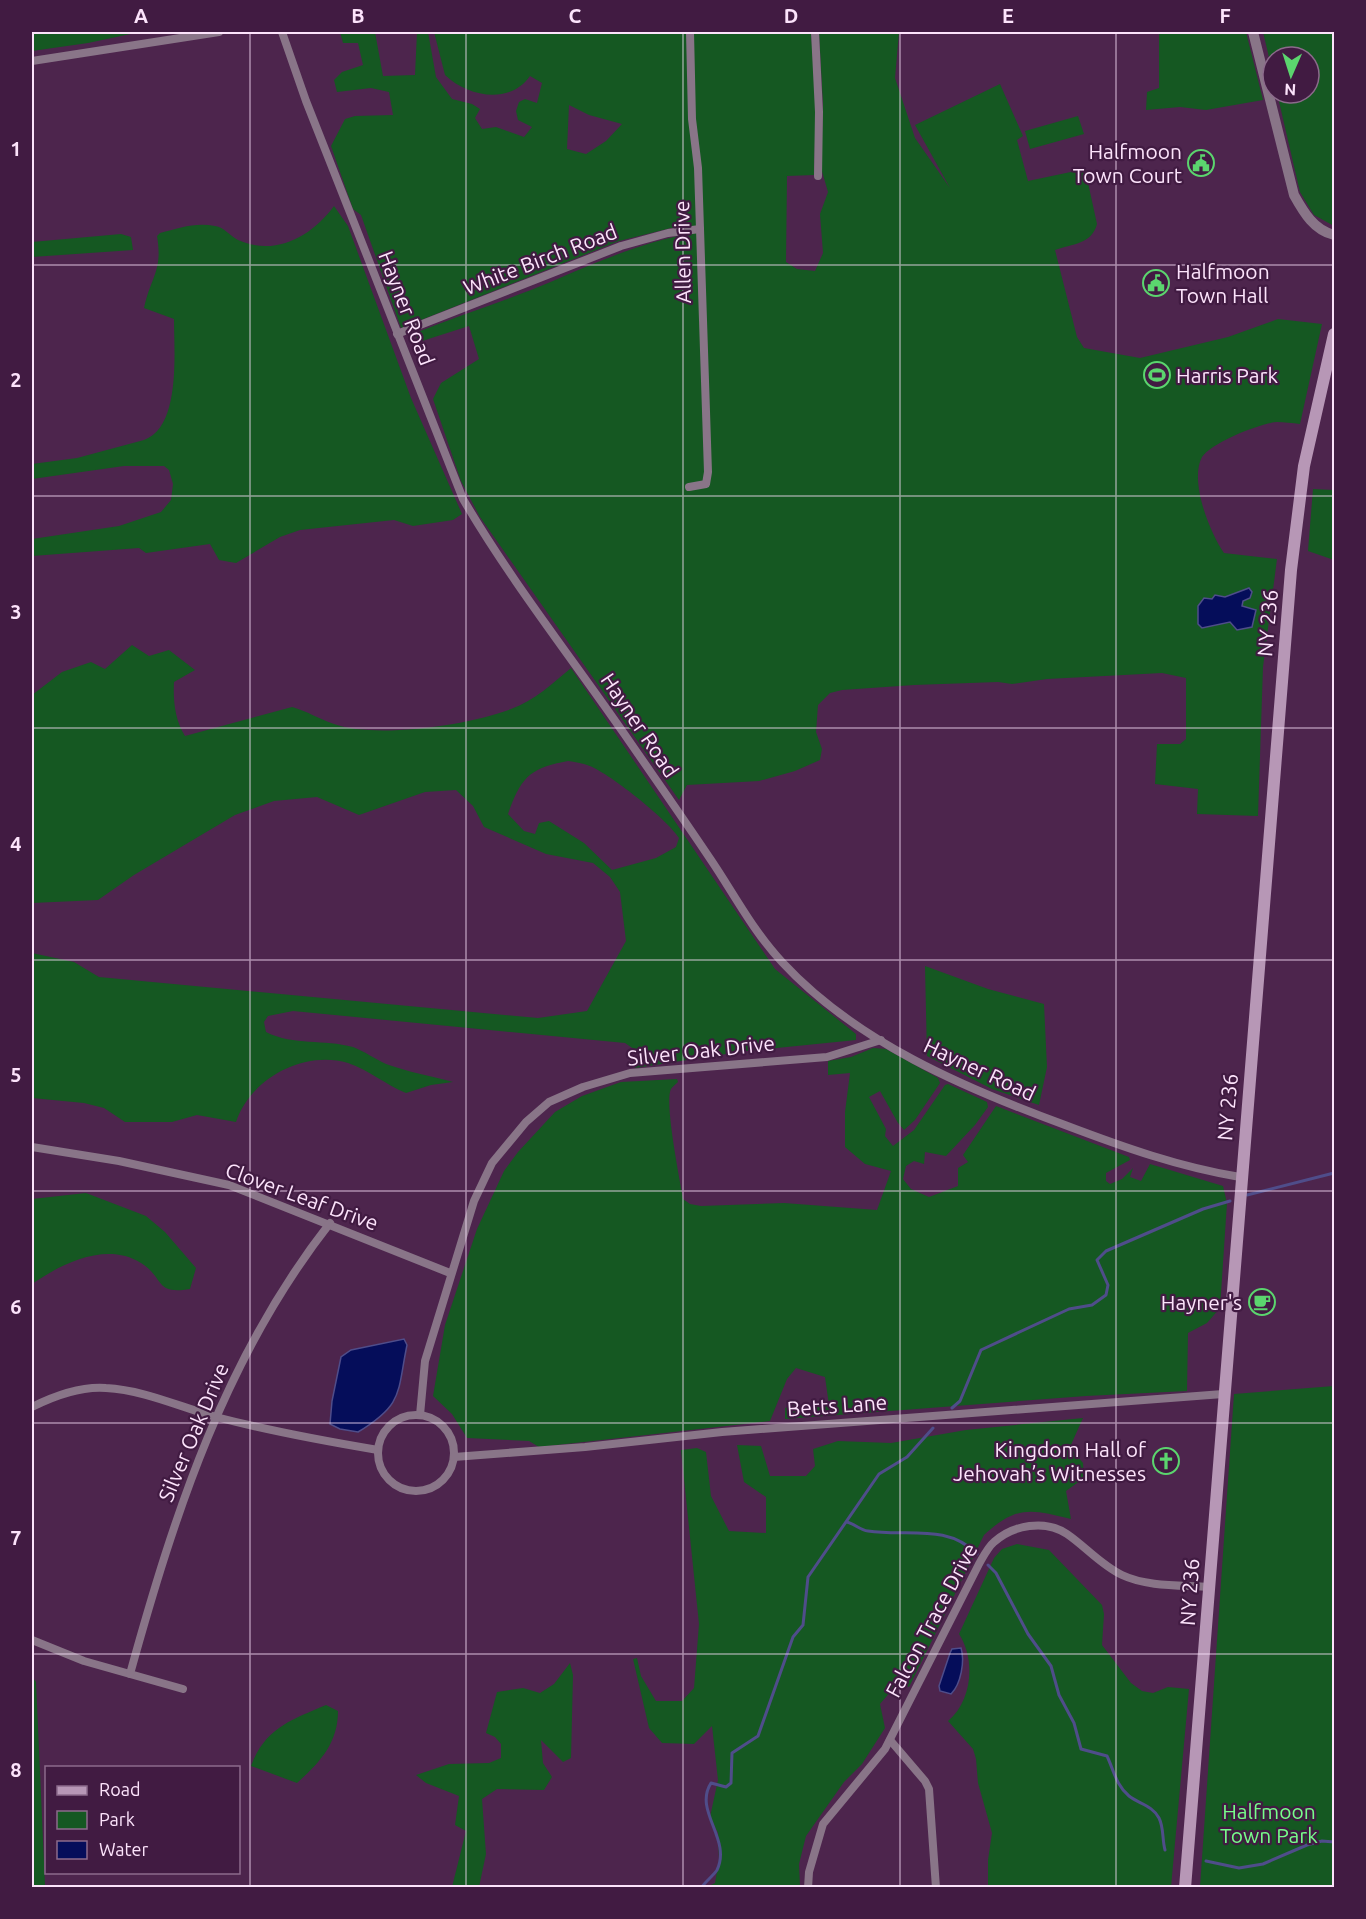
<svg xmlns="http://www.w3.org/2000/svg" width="1366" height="1919" font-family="Ubuntu,sans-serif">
	<rect width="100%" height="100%" fill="#4d254d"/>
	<!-- green -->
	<g fill="#155822" fill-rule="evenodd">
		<path d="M32 32H140L88 43 32 51Z"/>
		<path d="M340 32H375L383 76 415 75 417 32H428L436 77 452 99 472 104 480 109 475 118 482 129 496 127 524 137 532 127 518 120 516 111 519 102 525 99 537 103 542 83 530 76C510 105 468 97 445 75L434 32H811L816 106 814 175 787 176 786 262 797 269 815 271 823 253 820 214 828 192 821 168 823 104 819 32H899L895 78 915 138 950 188 915 125 1000 84 1023 136 1017 140 1028 181 1085 169 1097 224C1092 244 1072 244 1055 250L1077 337 1084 348 1140 358 1228 337 1278 319 1322 324 1300 424C1292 423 1284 422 1277 422 1260 423 1211 443 1202 457 1189 481 1210 533 1224 553L1277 559 1263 667 1258 816 1197 814 1198 789 1155 784 1157 744H1180L1186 739V678L1162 673 1047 679 1012 684 998 682 914 685 842 690 830 693 818 705 816 732 822 749 820 760 795 771 759 781 687 785 679 800 480 517 461 481 433 399 441 383 479 359 469 326 419 342 415 333C453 318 492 305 531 290 585 268 637 242 695 233V226L671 228 619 241 401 328 361 215 353 209 331 146 345 119 355 116 393 115 389 92 371 88 337 92 334 80 342 72 363 65 358 43H343ZM569 105 589 115 622 124 606 141 586 154 567 149Z"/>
		<path d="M1159 32H1246L1263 100 1206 110 1180 107 1146 110 1147 92 1159 88Z"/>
		<path d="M1263 32H1334V226L1314 215 1300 192 1277 93H1309V57H1273V74Z"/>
		<path d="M1078 116 1084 134 1030 149 1025 131Z"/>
		<path d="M334 206 348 226 411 398 462 514 453 520 413 526 394 520 300 530 280 537 236 563 219 560 210 544 146 553 139 548 32 556V539L119 526 161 512 171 500 173 484 169 470 164 466H124L32 479V464L77 458 144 440C181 427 174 352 174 319L144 308C151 276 163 271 157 236L160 233C179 228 196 222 215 226 224 227 230 236 238 240 276 257 312 236 334 206Z"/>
		<path d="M121 234 131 237 133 250 32 257V242Z"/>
		<path d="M1313 489 1334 490V560L1308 551Z"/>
		<path d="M132 645 149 656 169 650 195 670 174 682C173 701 175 720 185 736L292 707C307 711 319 719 334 724 376 739 469 725 511 709 534 701 553 683 571 668L775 969 856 1034V1040L746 1051 635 1068 633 1064 641 1054 625 1043 293 1011 268 1016 264 1022 266 1032C294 1046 324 1039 353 1047 364 1051 375 1059 386 1064 408 1072 431 1076 453 1082L431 1085 406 1093C386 1085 369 1070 348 1063 304 1050 251 1078 236 1122L197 1115 172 1122H125L104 1108 84 1103 32 1098V953L74 962 99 977 538 1018 587 1011 626 941 620 892 610 877 593 863 546 854 484 827 473 806 456 790 425 792 359 815 317 797 274 801 235 815 134 875 98 900 32 903V695L62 672 91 662 105 669ZM568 761C574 762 581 763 587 765 607 771 668 820 679 838L676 847 656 858 612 870 584 843 549 821 539 823 535 834 524 831 508 814C521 777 530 768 568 761Z"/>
		<path d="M925 966 988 989 1044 1004 1047 1067 1039 1105 992 1089 927 1056Z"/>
		<path d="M873 1048 886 1049 938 1078 940 1083 915 1120 904 1130 898 1123 880 1091 869 1097 886 1129 885 1136 893 1146 914 1130 945 1085 948 1084 987 1102 988 1107 975 1125 946 1156 925 1152 924 1164 914 1161 906 1166 903 1179 911 1189 929 1197 958 1186V1168L968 1162 963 1155 996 1106 1129 1157 1130 1160 1106 1173V1181L1110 1184 1122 1179 1133 1168 1130 1177 1141 1181 1150 1164 1223 1186 1227 1203 1220 1308 1207 1323 1188 1333 1187 1391 1086 1396 785 1419V1408L793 1405H829L825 1377 796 1368 787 1379 770 1421 539 1447 529 1441 467 1438 452 1414 433 1396 445 1325 477 1229 504 1171 518 1152 555 1112 582 1096 621 1082 677 1079 678 1082C676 1084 673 1086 671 1089 664 1102 680 1180 683 1199L690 1204 701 1206 784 1203 877 1210 891 1171 865 1164 845 1147V1112L850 1073 828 1075V1061L851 1057Z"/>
		<path d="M86 1193 146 1216 165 1232 196 1268 190 1289C154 1295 165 1278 141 1263 106 1241 61 1264 32 1284V1199Z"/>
		<path d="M1334 1386V1887H1200L1234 1394Z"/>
		<path d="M1083 1418 1070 1447 1083 1463 1084 1478 1066 1491 1071 1519C1031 1509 1017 1505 984 1535L909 1687 898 1683 880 1704 885 1728 862 1764 844 1782 806 1836 799 1864 800 1887H707L715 1883 719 1860 718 1833 710 1817 718 1780 712 1726 694 1744 662 1743 649 1728 633 1659 637 1658 641 1676 656 1701H682L694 1688 699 1624 681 1450 697 1448 706 1452 711 1496 729 1531 766 1533V1497L744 1482 737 1445 761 1446 770 1476H806L815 1466 813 1449 838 1441 891 1443 966 1430Z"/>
		<path d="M1017 1544 1049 1550 1102 1605 1104 1614 1102 1645 1131 1683 1142 1691 1153 1693 1168 1687 1189 1689 1171 1887H988V1860L992 1833 978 1783 976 1759 973 1749 948 1721C972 1701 976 1660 959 1634L994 1558 1002 1549Z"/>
		<path d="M570 1663 573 1675 571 1758 563 1762 541 1740 543 1763 552 1777 544 1790 497 1789 482 1799 486 1854 479 1887H452L466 1831 455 1825 459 1796 426 1783 416 1775 449 1764 489 1763 501 1758V1744L495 1737 486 1733 497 1692 523 1688 540 1693 554 1684Z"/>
		<path d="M32 1676 36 1682 45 1885 47 1887H32Z"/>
		<path d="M326 1705 338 1711C338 1744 319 1763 297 1783L251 1766C265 1728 291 1720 326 1705Z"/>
	</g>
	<!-- water -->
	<g fill="#050d5a" stroke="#4f4d8a" stroke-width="1.5">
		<path d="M1249 588 1252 592 1250 598 1243 601 1242 606 1256 610 1252 627 1237 630 1230 622 1202 628 1198 624V606L1204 598 1212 599 1215 595 1225 597Z"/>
		<path d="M404 1339 407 1345C397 1393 404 1404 358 1432L340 1429 330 1424 332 1401 341 1357 351 1350Z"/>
		<path d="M961 1648C965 1661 961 1684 951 1694L940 1691 939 1686 950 1653 952 1649Z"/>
	</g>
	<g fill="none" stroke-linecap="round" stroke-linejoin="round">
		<!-- stream -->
		<g stroke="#4f4d8a" stroke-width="3">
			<path d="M1247 1195 1334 1173"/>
			<path d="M952 1408 960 1401 981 1350 1069 1309 1092 1305 1106 1295 1108 1285 1097 1260 1106 1251 1203 1209 1230 1201"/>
			<path d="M847 1522C855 1524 860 1530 868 1531 906 1537 947 1523 977 1554"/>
			<path d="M988 1565 996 1573 1028 1634 1051 1666 1059 1695 1074 1723 1081 1749 1107 1756C1114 1771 1116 1785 1129 1796 1139 1804 1152 1805 1159 1818 1164 1828 1162 1839 1165 1850"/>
			<path d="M1206 1861 1239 1868 1263 1864 1307 1845 1322 1841 1334 1842"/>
			<path d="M701 1888C705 1882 713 1876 717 1870 732 1839 693 1811 711 1783L726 1787 731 1783 732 1753 758 1736 793 1637 803 1625 808 1577 879 1474 907 1457 933 1428"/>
		</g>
		<!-- minor -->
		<g stroke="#897588" stroke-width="8">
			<path d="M282 32 306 101 463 499C511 581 571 657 625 735 654 777 683 818 711 860 734 894 753 931 782 962 856 1042 964 1088 1065 1125 1123 1147 1179 1167 1240 1177"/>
			<path d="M815 32 819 112 818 176"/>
			<path d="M32 61 219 32"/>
			<path d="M397 334 621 246 668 233 700 229"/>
			<path d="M689 487 706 484 708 472 698 168 692 119 690 32"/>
			<path d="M32 1147 119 1161 229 1185 450 1273"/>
			<path d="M32 1407C54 1396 80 1386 106 1388 144 1390 180 1407 216 1417 270 1431 324 1441 378 1450"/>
			<circle cx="416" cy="1453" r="38"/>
			<path d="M420 1415 425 1361 474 1201 492 1163 526 1122 549 1102 583 1087 630 1073 827 1057 881 1040"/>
			<path d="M454 1457 585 1447 722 1432 1223 1394"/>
			<path d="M32 1640 84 1661 183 1689"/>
			<path d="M130 1674C175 1512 225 1357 330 1223"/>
			<path d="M890 1740 925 1781 929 1789 936 1888"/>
			<path d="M808 1888 809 1872 823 1824 885 1749 979 1564C983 1557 988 1547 994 1542 1013 1525 1045 1519 1067 1534 1086 1547 1101 1565 1122 1575 1147 1587 1182 1585 1209 1587"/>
		</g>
		<!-- tertiary -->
		<path stroke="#897588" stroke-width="10" d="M1253 32 1294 195C1304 213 1314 230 1334 235"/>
		<!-- secondary -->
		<path stroke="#b797b6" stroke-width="12" d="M1185 1888 1291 570 1304 466 1334 334"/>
	</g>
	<!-- grid -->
	<path fill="none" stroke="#fce3fb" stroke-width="1.5" stroke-opacity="0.55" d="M250 32V1888M466 32V1888M683 32V1888M900 32V1888M1116 32V1888M32 265H1334M32 496H1334M32 728H1334M32 960H1334M32 1191H1334M32 1423H1334M32 1654H1334"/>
	<!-- icons -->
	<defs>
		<symbol id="civic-ring" viewBox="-11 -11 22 22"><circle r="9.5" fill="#411b42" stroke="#5bd56e" stroke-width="1.5"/><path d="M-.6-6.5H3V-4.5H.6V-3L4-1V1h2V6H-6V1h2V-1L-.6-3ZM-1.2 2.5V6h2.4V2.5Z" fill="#5bd56e"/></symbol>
		<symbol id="stadium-ring" viewBox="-11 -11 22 22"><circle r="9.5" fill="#411b42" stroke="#5bd56e" stroke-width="1.5"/><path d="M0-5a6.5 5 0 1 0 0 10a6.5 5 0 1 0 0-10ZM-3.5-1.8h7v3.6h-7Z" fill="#5bd56e"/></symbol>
		<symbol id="cafe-ring" viewBox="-11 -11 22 22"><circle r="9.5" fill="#411b42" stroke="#5bd56e" stroke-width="1.5"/><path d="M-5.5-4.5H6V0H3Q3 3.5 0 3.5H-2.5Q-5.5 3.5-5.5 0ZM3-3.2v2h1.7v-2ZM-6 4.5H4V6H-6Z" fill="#5bd56e"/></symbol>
		<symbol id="church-ring" viewBox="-11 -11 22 22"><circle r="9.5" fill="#411b42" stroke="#5bd56e" stroke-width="1.5"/><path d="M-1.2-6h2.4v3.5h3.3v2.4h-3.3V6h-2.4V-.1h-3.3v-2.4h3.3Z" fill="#5bd56e"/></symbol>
	</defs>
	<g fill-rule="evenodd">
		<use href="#civic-ring" x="1186" y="148" width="30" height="30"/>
		<use href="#civic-ring" x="1141" y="268" width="30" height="30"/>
		<use href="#stadium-ring" x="1142" y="360" width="30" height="30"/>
		<use href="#cafe-ring" x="1247" y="1287" width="30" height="30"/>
		<use href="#church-ring" x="1151" y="1446" width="30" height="30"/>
	</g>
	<g text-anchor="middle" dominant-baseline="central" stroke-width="4.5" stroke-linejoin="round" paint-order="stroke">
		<!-- poi labels -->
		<g font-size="21" fill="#fce3fb" stroke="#411b42" text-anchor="end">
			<text x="1182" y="151">Halfmoon<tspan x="1182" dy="24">Town Court</tspan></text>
			<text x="1176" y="271" text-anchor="start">Halfmoon<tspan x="1176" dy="24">Town Hall</tspan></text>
			<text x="1176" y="375" text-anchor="start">Harris Park</text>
			<text x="1242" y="1302">Hayner's</text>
			<text x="1146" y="1449">Kingdom Hall of<tspan x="1146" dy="24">Jehovah’s Witnesses</tspan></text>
		</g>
		<!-- street labels -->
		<g font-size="21" fill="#fce3fb" stroke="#411b42">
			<text transform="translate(682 252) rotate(-91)">Allen Drive</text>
			<text transform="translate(540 259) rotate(-21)">White Birch Road</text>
			<text transform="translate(407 308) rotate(69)">Hayner Road</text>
			<text transform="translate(1267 623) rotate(-85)">NY 236</text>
			<text transform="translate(640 725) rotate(56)">Hayner Road</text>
			<text transform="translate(701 1050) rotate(-6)">Silver Oak Drive</text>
			<text transform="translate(980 1069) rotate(25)">Hayner Road</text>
			<text transform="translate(1227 1107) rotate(-85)">NY 236</text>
			<text transform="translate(302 1196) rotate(20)">Clover Leaf Drive</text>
			<text transform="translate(837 1405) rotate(-4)">Betts Lane</text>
			<text transform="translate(193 1432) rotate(-67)">Silver Oak Drive</text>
			<text transform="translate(1189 1592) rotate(-86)">NY 236</text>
			<text transform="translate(931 1620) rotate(-62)">Falcon Trace Drive</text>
		</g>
		<!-- park labels -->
		<g font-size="21" fill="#77fd8a" stroke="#411b42">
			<text x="1269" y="1811">Halfmoon<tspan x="1269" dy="24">Town Park</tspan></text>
		</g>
	</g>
	<!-- border -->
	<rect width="1366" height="1919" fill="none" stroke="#411b42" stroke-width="66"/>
	<!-- legend -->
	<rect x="45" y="1766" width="195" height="108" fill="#411b42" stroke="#8c6b8c" stroke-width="1.5"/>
	<rect x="57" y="1786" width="30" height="9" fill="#b797b6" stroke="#8c6b8c" stroke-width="1.5"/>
	<text x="99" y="1796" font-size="18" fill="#fce3fb">Road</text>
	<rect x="57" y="1811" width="30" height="18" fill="#155822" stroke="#8c6b8c" stroke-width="1.5"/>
	<text x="99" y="1826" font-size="18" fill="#fce3fb">Park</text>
	<rect x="57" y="1841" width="30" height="18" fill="#050d5a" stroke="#8c6b8c" stroke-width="1.5"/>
	<text x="99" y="1856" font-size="18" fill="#fce3fb">Water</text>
	<!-- north arrow -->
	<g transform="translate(1291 75) rotate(183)"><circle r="28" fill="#411b42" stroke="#8c6b8c" stroke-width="1.5"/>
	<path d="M0-4.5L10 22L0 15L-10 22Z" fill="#5bd56e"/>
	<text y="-9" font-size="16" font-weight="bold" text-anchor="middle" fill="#fce3fb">N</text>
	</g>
	<rect x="33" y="33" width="1300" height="1853" fill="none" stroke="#fce3fb" stroke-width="2"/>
	<g font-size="20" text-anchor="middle" font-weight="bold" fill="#fce3fb">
		<text x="141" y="23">A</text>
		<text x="358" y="23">B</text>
		<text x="575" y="23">C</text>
		<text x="791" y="23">D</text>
		<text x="1008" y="23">E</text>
		<text x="1225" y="23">F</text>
		<text x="16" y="156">1</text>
		<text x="16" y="387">2</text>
		<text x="16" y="619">3</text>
		<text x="16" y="851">4</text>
		<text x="16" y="1082">5</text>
		<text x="16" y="1314">6</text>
		<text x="16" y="1545">7</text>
		<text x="16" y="1777">8</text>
	</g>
</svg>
